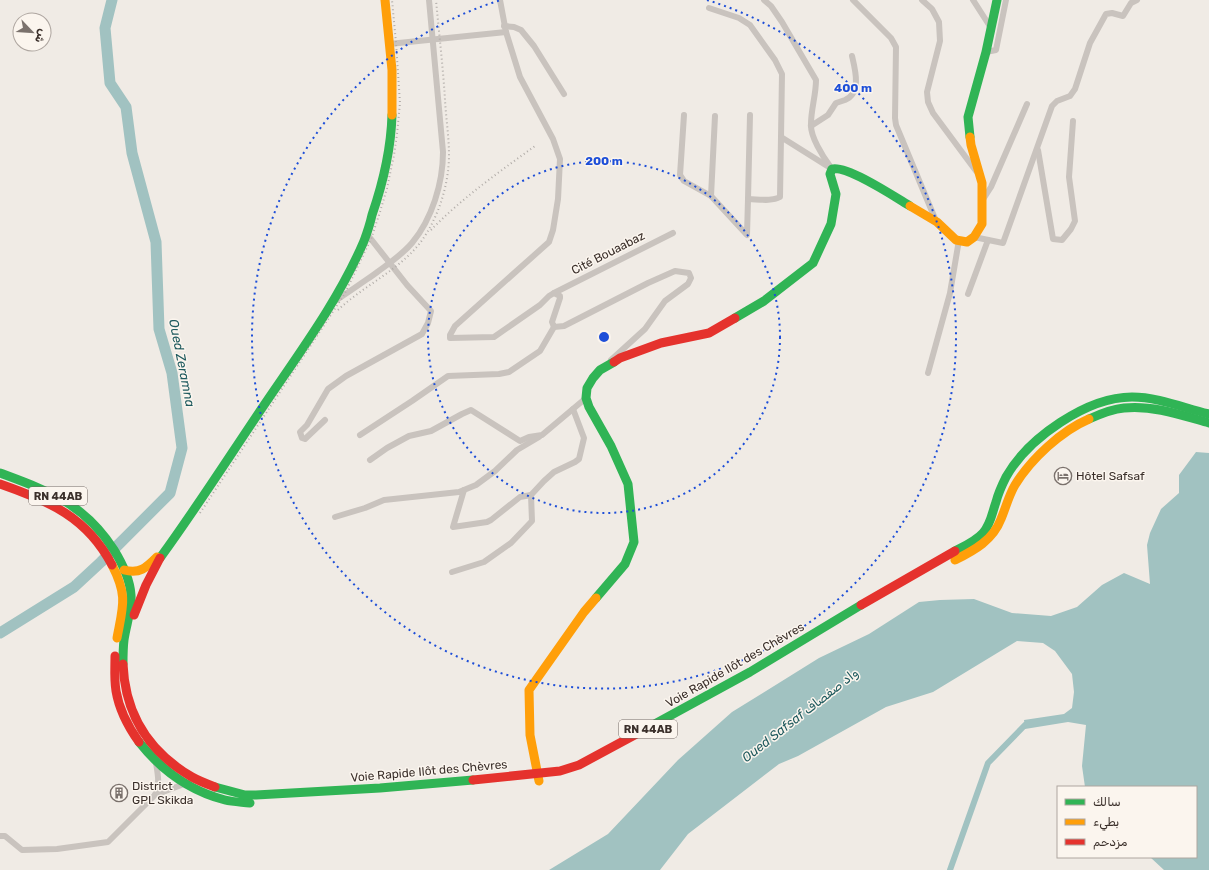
<svg xmlns="http://www.w3.org/2000/svg" width="1209" height="870" font-family="Rubik,'Noto Naskh Arabic',sans-serif">
	<rect width="100%" height="100%" fill="#f0ebe5"/>
	<!-- water -->
	<path fill="#a1c2c1" d="M1196 452 1209 453V870H1164L1150 857H1196V787H1085L1082 766 1086 725 1068 722 1025 729 1024 720 1064 714 1072 708 1074 692 1072 674 1055 651 1043 643 1017 641 933 692 886 707 798 756 779 764 688 834 660 870H549L608 834 678 760 732 712 819 658 869 634 919 602 940 600 974 599 1012 613 1051 616 1077 607 1102 585 1124 573 1150 584 1147 545 1150 533 1161 509 1179 493V475Z"/>
	<g fill="none" stroke-linecap="round" stroke-linejoin="round">
		<!-- canal -->
		<path stroke="#a1c2c1" stroke-width="6" d="M950 870 988 763 1025 725 1031 724"/>
		<!-- river -->
		<path stroke="#a1c2c1" stroke-width="11" d="M0 633 74 587 101 562 170 493 182 448 172 373 159 329 156 242 132 153 126 107 110 83 105 28 112 0"/>
		<!-- street -->
		<g stroke="#c9c3be" stroke-width="6">
			<path d="M500 0 506 32 520 77 553 139 560 159 558 199 553 230 549 242 455 326 450 335V338L494 337 540 305 549 296 554 293 560 296V298L552 322 554 327 564 326 648 283 675 271 689 273 691 278 688 284 665 301 645 329 611 360"/>
			<path d="M764 0 771 6 782 22 816 80C816 95 811 109 811 124 810 136 823 157 830 166"/>
			<path d="M853 0 891 38 896 47 895 118 896 125 936 221"/>
			<path d="M922 0 932 9 939 22 940 41 927 92 928 102 933 113 976 171"/>
			<path d="M973 0 991 28"/>
			<path d="M709 8 739 18 750 25 775 60 782 74 781 137"/>
			<path d="M504 26 514 27 521 30 534 46 564 94"/>
			<path d="M389 44 506 32"/>
			<path d="M986 52 996 50 1006 0"/>
			<path d="M684 115 680 175 684 181 711 196"/>
			<path d="M715 116 711 196 747 235 748 199C757 199 771 202 780 197L781 137 832 169"/>
			<path d="M811 126 828 115 836 103C839 102 842 101 845 100 862 93 855 69 852 56"/>
			<path d="M1038 150 1053 239 1062 240 1071 229 1075 221 1069 177 1073 121"/>
			<path d="M748 199 750 115"/>
			<path d="M982 201 991 187 1027 104"/>
			<path d="M974 237 1003 243 1052 106 1057 101 1070 96 1075 89 1090 43 1106 14 1112 13 1123 16 1131 3 1137 0"/>
			<path d="M554 293 673 233"/>
			<path d="M968 294 988 240"/>
			<path d="M335 301C349 292 363 282 376 273 388 264 402 255 412 243 432 219 443 183 443 152L429 0"/>
			<path d="M928 373 950 293 959 240"/>
			<path d="M325 420 305 439 302 438 300 432 307 425 328 389 346 376 422 334 428 323 431 311 407 285 367 234"/>
			<path d="M360 435 412 401 448 376 499 374 509 372 540 351 554 327"/>
			<path d="M370 460 387 448 409 436 431 431 462 414 471 410 520 441 529 437 542 435 586 398"/>
			<path d="M464 490 453 527 487 522 491 520 520 497 531 495 544 481 554 472 575 462 579 459 584 438 573 409"/>
			<path d="M335 517 365 508 384 500 459 492 476 485 495 471 517 450 539 437"/>
			<path d="M452 572 484 562 511 543 532 521 531 495"/>
			<path d="M155 795 184 784"/>
			<path d="M0 836H5L22 850 57 849 108 842 155 795C160 784 158 775 156 763"/>
		</g>
		<!-- fast -->
		<g stroke="#30b455" stroke-width="9">
			<path d="M970 137 968 117 986 52 997 0"/>
			<path d="M735 318 764 301 813 263 831 224 836 194 830 174 832 169C847 165 895 197 910 206"/>
			<path d="M1089 419C1100 414 1112 409 1124 408 1153 405 1181 415 1209 423"/>
			<path d="M0 473C48 491 84 503 114 550 122 563 130 579 131 595 132 610 126 625 124 640 123 648 123 656 123 664"/>
			<path d="M955 551C965 546 976 541 983 533 991 524 992 513 996 502 998 494 1002 485 1006 477 1028 438 1087 397 1132 397 1158 397 1184 408 1209 414"/>
			<path d="M160 558C195 510 227 460 260 411 297 356 338 302 364 241 367 233 370 224 372 215 383 183 391 149 392 115"/>
			<path d="M596 598 625 564 634 542 628 484 611 446 589 407 586 398 587 388 593 378 600 370 614 362"/>
			<path d="M642 731 750 672 861 605"/>
			<path d="M139 742C162 771 190 791 225 800 233 802 242 802 250 803"/>
			<path d="M215 787 245 795H256L380 788 473 780"/>
		</g>
		<!-- slow -->
		<g stroke="#ff9f0a" stroke-width="9">
			<path d="M385 0 392 70V115"/>
			<path d="M910 206 937 222 956 240 967 242 974 237 982 224V183L971 145 970 137"/>
			<path d="M955 560C975 550 993 540 1001 519 1006 507 1009 495 1015 485 1031 459 1061 431 1089 419"/>
			<path d="M112 565C128 596 123 606 117 638"/>
			<path d="M124 570C140 574 146 568 157 557"/>
			<path d="M539 781 530 735 529 690 584 612 596 598"/>
		</g>
		<!-- jam -->
		<g stroke="#e5322d" stroke-width="9">
			<path d="M614 362 620 358 661 343 709 333 735 318"/>
			<path d="M0 484C49 501 87 517 112 565"/>
			<path d="M861 605 955 551"/>
			<path d="M134 615 146 585 160 558"/>
			<path d="M115 656C115 668 114 679 116 691 119 709 129 728 139 742"/>
			<path d="M123 664C125 714 149 752 192 777 199 781 207 784 215 787"/>
			<path d="M473 780 560 771 579 765 642 731"/>
		</g>
		<!-- rail -->
		<g stroke="#b1aca8" stroke-width="2" stroke-dasharray="1 3" stroke-linecap="butt">
			<path d="M431 230C462 198 499 172 535 146"/>
			<path d="M338 310C363 286 398 271 420 243 438 219 449 185 449 155 449 137 446 118 445 100 443 67 439 33 436 0"/>
			<path d="M200 513 344 295 371 239 380 212 387 188 394 155 397 134 400 103 396 43 392 0"/>
		</g>
	</g>
	<!-- distance rings -->
	<g fill="none" stroke="#1d4ed8" stroke-width="2" stroke-dasharray="2 4">
		<circle cx="604" cy="337" r="176"/>
		<path d="M707 0A352 352 0 1 1 501 0"/>
	</g>
	<!-- icons -->
	<defs>
		<symbol id="hotel-ring" viewBox="-11 -11 22 22"><circle r="9.5" fill="#fbf5ee" stroke="#7a716c" stroke-width="1.5"/><path d="M-6-4.5h1.5V1H6V5H4.5V3h-9V5H-6ZM-4 0a1.8 1.8 0 1 1 3.6 0ZM.5 0V-2.5h3Q6-2.5 6 0Z" fill="#7a716c"/></symbol>
		<symbol id="building-ring" viewBox="-11 -11 22 22"><circle r="9.5" fill="#fbf5ee" stroke="#7a716c" stroke-width="1.5"/><path d="M-4-6H4V6H1V3H-1V6H-4ZM-2.5-4.3h1.7v1.8h-1.7ZM.8-4.3h1.7v1.8H.8ZM-2.5-1h1.7V.8h-1.7ZM.8-1h1.7V.8H.8Z" fill="#7a716c"/></symbol>
	</defs>
	<g fill-rule="evenodd">
		<use href="#hotel-ring" x="1053" y="466" width="20" height="20"/>
		<use href="#building-ring" x="109" y="783" width="20" height="20"/>
	</g>
	<g text-anchor="middle" dominant-baseline="central" stroke-width="3" stroke-linejoin="round" paint-order="stroke">
		<!-- shield labels -->
		<g fill="#fbf5ee" stroke="#756b66" stroke-width="1">
			<rect x="29" y="487" width="58" height="18" rx="3"/>
			<rect x="619" y="720" width="58" height="18" rx="3"/>
		</g>
		<g font-size="11" font-weight="bold" fill="#3b302b">
			<text x="58" y="496">RN 44AB</text>
			<text x="648" y="729">RN 44AB</text>
		</g>
		<!-- street labels -->
		<g font-size="12" fill="#3b302b" stroke="#fbf5ee">
			<text transform="translate(608 253) rotate(-27)">Cité Bouaabaz</text>
			<text transform="translate(735 665) rotate(-30)">Voie Rapide Ilôt des Chèvres</text>
			<text transform="translate(429 771) rotate(-5)">Voie Rapide Ilôt des Chèvres</text>
		</g>
		<!-- poi labels -->
		<g font-size="12" fill="#3b302b" stroke="#fbf5ee" text-anchor="start">
			<text x="1076" y="476">Hôtel Safsaf</text>
			<text x="132" y="786">District<tspan x="132" dy="14">GPL Skikda</tspan></text>
		</g>
		<!-- water labels -->
		<g font-size="13" font-style="italic" fill="#1f5a5e" stroke="#fbf5ee">
			<text transform="translate(182 363) rotate(79)">Oued Zeramna</text>
			<text transform="translate(800 715) rotate(-38)">Oued Safsaf واد صفصاف</text>
		</g>
	</g>
	<circle cx="604" cy="337" r="6" fill="#1d4ed8" stroke="#fbf5ee" stroke-width="2"/>
	<g font-size="12" text-anchor="middle" font-weight="bold" fill="#1d4ed8" stroke="#fbf5ee" stroke-width="3" stroke-linejoin="round" paint-order="stroke">
		<text x="853" y="92">400 m</text>
		<text x="604" y="165">200 m</text>
	</g>
	<!-- legend -->
	<rect x="1057" y="786" width="140" height="72" fill="#fbf5ee" stroke="#aea6a0"/>
	<rect x="1065" y="799" width="20" height="6" fill="#30b455" stroke="#aea6a0"/>
	<text x="1093" y="806" font-size="12" fill="#3b302b">سالك</text>
	<rect x="1065" y="819" width="20" height="6" fill="#ff9f0a" stroke="#aea6a0"/>
	<text x="1093" y="826" font-size="12" fill="#3b302b">بطيء</text>
	<rect x="1065" y="839" width="20" height="6" fill="#e5322d" stroke="#aea6a0"/>
	<text x="1093" y="846" font-size="12" fill="#3b302b">مزدحم</text>
	<!-- north arrow -->
	<g transform="translate(32 32) rotate(115)"><circle r="19" fill="#fbf5ee" stroke="#aea6a0"/>
	<path d="M0-3L7 15L0 10L-7 15Z" fill="#7a716c"/>
	<text y="-6" font-size="11" font-weight="bold" text-anchor="middle" fill="#3b302b">ش</text>
	</g>
</svg>
